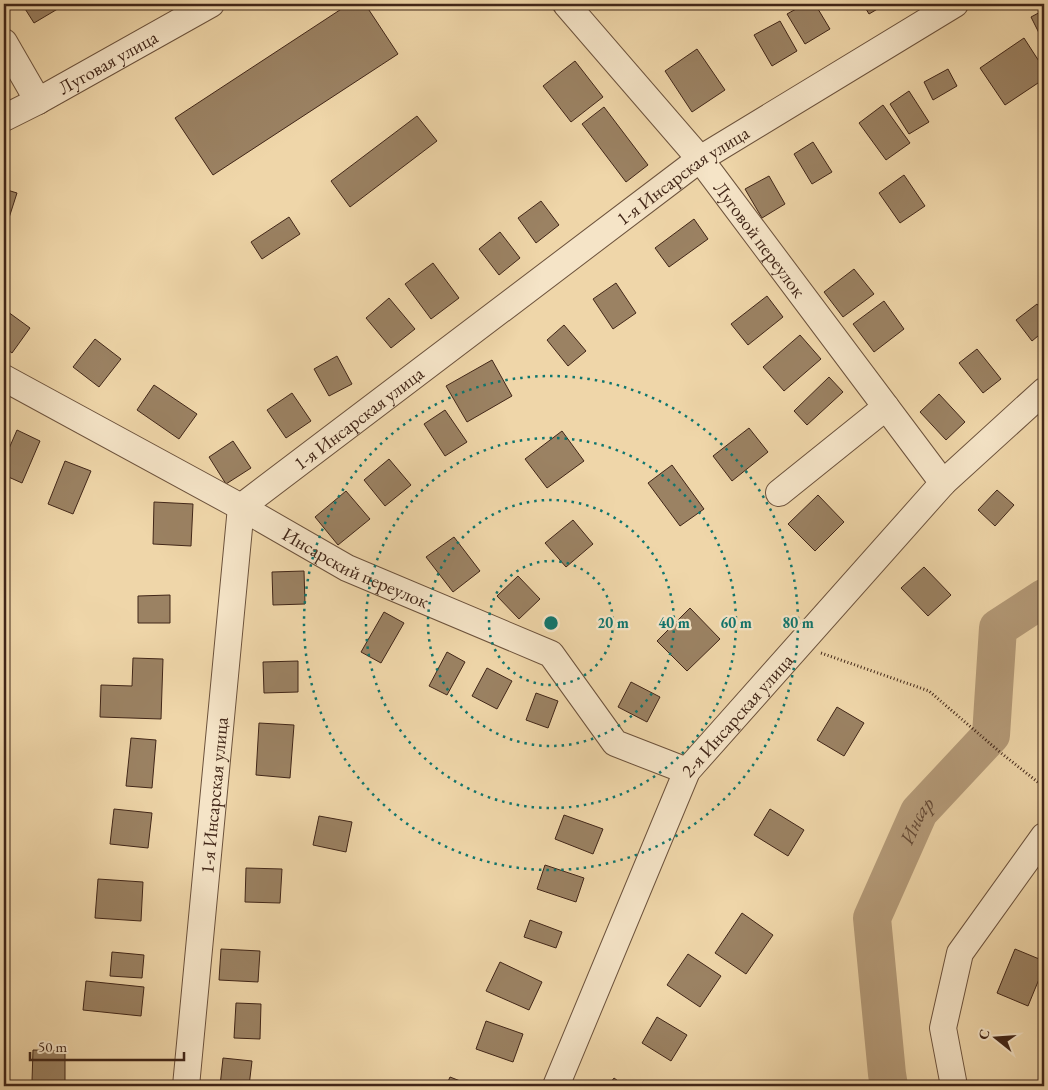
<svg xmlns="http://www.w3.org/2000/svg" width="1048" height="1090" font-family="'EB Garamond',serif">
	<rect width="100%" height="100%" fill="#efd6a9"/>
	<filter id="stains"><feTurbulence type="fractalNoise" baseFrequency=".004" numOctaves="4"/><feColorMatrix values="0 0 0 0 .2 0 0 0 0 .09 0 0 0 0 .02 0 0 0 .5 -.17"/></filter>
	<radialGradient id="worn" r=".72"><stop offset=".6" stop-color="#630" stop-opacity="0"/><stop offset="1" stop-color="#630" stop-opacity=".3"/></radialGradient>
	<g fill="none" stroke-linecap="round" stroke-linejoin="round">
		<!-- river -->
		<path stroke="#b49a78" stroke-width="38" id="s1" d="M889 1086 887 1074 872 918 919 812 991 735 998 628 1044 598"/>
	</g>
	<!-- building -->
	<g fill="#9b8263" stroke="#412618">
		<path d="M22 4H66L34 23Z"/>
		<path d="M349 4H365L398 54 213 175 175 118Z"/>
		<path d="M805 4H815L830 29 805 44 787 14Z"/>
		<path d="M863 4H886L869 14Z"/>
		<path d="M1044 10V33L1040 35 1031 17Z"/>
		<path d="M780 21 797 51 772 66 754 35Z"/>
		<path d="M1024 38 1044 69V79L1005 105 980 68Z"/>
		<path d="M697 49 725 90 692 112 665 71Z"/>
		<path d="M575 61 603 97 571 122 543 86Z"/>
		<path d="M948 69 957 86 933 100 924 82Z"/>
		<path d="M909 91 929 122 909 134 890 104Z"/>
		<path d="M883 105 910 143 886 160 859 123Z"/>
		<path d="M604 107 648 165 626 182 582 124Z"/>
		<path d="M417 116 437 141 350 207 331 181Z"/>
		<path d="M813 142 832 172 812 184 794 154Z"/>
		<path d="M904 175 925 206 900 223 879 193Z"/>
		<path d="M769 176 785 204 762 218 745 189Z"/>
		<path d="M4 189 17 193 7 224 4 223Z"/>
		<path d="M541 201 559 225 536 243 518 218Z"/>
		<path d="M289 217 300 234 262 259 251 242Z"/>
		<path d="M694 219 708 239 669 267 655 248Z"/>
		<path d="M500 232 520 258 499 275 479 249Z"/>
		<path d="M433 263 459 298 431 319 405 284Z"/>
		<path d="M854 269 874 294 843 317 824 292Z"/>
		<path d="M616 283 636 313 613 329 593 299Z"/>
		<path d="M767 296 783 317 748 345 731 324Z"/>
		<path d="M389 298 415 329 391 348 366 318Z"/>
		<path d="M884 301 904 329 874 352 853 324Z"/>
		<path d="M1037 304 1044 313V331L1032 341 1016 320Z"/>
		<path d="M4 309 30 328 12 353 4 347Z"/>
		<path d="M564 325 586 351 568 366 547 340Z"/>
		<path d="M800 335 821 359 784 391 763 367Z"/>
		<path d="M95 339 121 359 99 387 73 367Z"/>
		<path d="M977 349 1001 379 983 393 959 363Z"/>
		<path d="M337 356 352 384 329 396 314 369Z"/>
		<path d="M492 360 512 396 467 422 446 386Z"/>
		<path d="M829 377 843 392 807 425 794 411Z"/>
		<path d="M154 385 197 414 179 439 137 410Z"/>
		<path d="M292 393 311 421 286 438 267 410Z"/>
		<path d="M939 394 965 422 946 440 920 412Z"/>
		<path d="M445 410 467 442 445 456 424 424Z"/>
		<path d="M749 428 768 452 732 481 713 456Z"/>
		<path d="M17 430 40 441 22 483 4 475V460Z"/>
		<path d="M562 431 584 461 547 488 525 459Z"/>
		<path d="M233 441 251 468 226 484 209 457Z"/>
		<path d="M389 459 411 485 385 506 364 480Z"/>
		<path d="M65 461 91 471 73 514 48 504Z"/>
		<path d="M672 465 704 509 680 526 648 483Z"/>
		<path d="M997 490 1014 505 995 526 978 510Z"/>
		<path d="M346 491 370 519 338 545 315 517Z"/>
		<path d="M818 495 844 522 815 551 788 524Z"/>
		<path d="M154 502 193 504 191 546 153 544Z"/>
		<path d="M573 520 593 544 566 567 545 543Z"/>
		<path d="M454 537 480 571 453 592 426 557Z"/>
		<path d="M924 567 951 595 928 616 901 588Z"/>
		<path d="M304 571 305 604 273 605 272 572Z"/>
		<path d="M518 576 540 599 519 619 497 596Z"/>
		<path d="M170 595V623H138V596Z"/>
		<path d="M690 608 720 639 687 671 657 641Z"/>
		<path d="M384 612 404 623 381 663 361 652Z"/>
		<path d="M447 652 465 662 447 695 429 686Z"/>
		<path d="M133 658 163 659 161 719 100 717 101 685 132 686Z"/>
		<path d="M298 661V692L264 693 263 662Z"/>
		<path d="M487 668 512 681 497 709 472 696Z"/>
		<path d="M631 682 660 697 647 722 618 707Z"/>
		<path d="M536 693 558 701 548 728 526 720Z"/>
		<path d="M837 707 864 723 844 756 817 740Z"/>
		<path d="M259 723 294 725 290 778 256 775Z"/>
		<path d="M131 738 156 740 152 788 126 786Z"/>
		<path d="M114 809 152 813 148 848 110 844Z"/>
		<path d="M770 809 804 830 788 856 754 835Z"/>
		<path d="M564 815 603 829 593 854 555 839Z"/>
		<path d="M319 816 352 822 346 852 313 845Z"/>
		<path d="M545 865 584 878 576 902 537 889Z"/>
		<path d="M246 868 282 869 280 903 245 902Z"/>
		<path d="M98 879 143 882 141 921 95 918Z"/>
		<path d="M742 913 773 935 746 974 715 953Z"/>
		<path d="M530 920 562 932 556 948 524 937Z"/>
		<path d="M221 949 260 951 258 982 219 980Z"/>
		<path d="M1015 949 1044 961V967L1028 1006 997 993Z"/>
		<path d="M112 952 144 955 142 978 110 976Z"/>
		<path d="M688 954 721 976 700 1007 667 985Z"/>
		<path d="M500 962 542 982 529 1010 486 991Z"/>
		<path d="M86 981 144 987 141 1016 83 1010Z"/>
		<path d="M236 1003 261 1004 260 1039 234 1038Z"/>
		<path d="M657 1017 687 1035 671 1061 642 1043Z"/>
		<path d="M486 1021 523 1034 513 1062 476 1049Z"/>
		<path d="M33 1050 65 1051V1081H32Z"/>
		<path d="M223 1058 252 1061 249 1086H220Z"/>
		<path d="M450 1077 473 1086H446Z"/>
		<path d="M614 1078 625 1086H608Z"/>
		<path d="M997 1081 1013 1086H995Z"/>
	</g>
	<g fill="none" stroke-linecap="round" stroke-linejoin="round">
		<defs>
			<g id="minor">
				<path id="s2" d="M566 4 700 159 943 483"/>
				<path d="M4 42 38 101"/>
				<path id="s3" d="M4 118 38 101 211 4"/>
				<path id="s4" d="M4 378 241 507 347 568 551 654 615 743 687 771"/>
				<path d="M779 493 886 407"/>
				<path id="s5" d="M186 1086 241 507 700 159 955 4"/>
				<path id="s6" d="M556 1086 687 771 943 483 1044 391"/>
				<path d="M954 1086 943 1028 960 953 1044 836"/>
			</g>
		</defs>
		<!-- minor casing -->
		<use href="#minor" stroke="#6c523c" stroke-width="28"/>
		<!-- path -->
		<path stroke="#412618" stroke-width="3" stroke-dasharray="1 2.5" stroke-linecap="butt" d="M821 653 929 691 1001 753 1044 787"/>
		<!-- minor -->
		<use href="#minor" stroke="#f5e4c7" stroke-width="26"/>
	</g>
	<!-- distance rings -->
	<g fill="none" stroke="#0f766e" stroke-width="2.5" stroke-dasharray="2.5 5">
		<circle cx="551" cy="623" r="62"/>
		<circle cx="551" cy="623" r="123"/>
		<circle cx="551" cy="623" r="185"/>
		<circle cx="551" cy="623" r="247"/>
	</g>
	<g text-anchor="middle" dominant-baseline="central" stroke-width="4.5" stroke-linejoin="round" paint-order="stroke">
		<!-- street labels -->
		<g font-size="19" fill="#412618" stroke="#f5e4c7">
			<text stroke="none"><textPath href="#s3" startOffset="118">Луговая улица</textPath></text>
			<text stroke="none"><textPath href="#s5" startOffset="1134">1-я Инсарская улица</textPath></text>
			<text stroke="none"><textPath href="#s2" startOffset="305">Луговой переулок</textPath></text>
			<text stroke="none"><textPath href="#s5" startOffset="729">1-я Инсарская улица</textPath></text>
			<text stroke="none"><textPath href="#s4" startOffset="400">Инсарский переулок</textPath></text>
			<text stroke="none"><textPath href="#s6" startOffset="416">2-я Инсарская улица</textPath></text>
			<text stroke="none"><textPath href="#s5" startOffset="292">1-я Инсарская улица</textPath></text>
		</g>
		<!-- water labels -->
		<g font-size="20" font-style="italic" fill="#644935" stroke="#f5e4c7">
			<text stroke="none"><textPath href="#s1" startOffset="276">Инсар</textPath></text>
		</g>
	</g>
	<circle cx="551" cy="623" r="8" fill="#0f766e" stroke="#f5e4c7" stroke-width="2.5"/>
	<g font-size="15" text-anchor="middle" font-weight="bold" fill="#0f766e" stroke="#f5e4c7" stroke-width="4.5" stroke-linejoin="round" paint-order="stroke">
		<text x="613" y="628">20 m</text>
		<text x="674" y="628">40 m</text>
		<text x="736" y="628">60 m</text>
		<text x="798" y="628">80 m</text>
	</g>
	<!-- margin -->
	<rect width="1048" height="1090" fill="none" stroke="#efd6a9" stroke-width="20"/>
	<rect x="5" y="5" width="1038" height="1080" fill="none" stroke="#412618" stroke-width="2.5"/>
	<rect x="10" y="10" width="1028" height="1070" fill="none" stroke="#412618"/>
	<!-- north arrow -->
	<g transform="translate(996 1038) rotate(287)" stroke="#f5e4c7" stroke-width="4" paint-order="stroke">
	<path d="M0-4L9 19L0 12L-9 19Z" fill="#412618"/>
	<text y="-8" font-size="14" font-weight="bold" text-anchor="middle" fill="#412618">С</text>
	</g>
	<!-- scale -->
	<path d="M30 1052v8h154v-8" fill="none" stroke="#412618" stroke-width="2.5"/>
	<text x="38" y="1052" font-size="15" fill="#412618" stroke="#f5e4c7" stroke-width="4" paint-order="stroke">50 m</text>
	<rect width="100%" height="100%" filter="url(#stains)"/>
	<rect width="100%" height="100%" fill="url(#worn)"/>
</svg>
